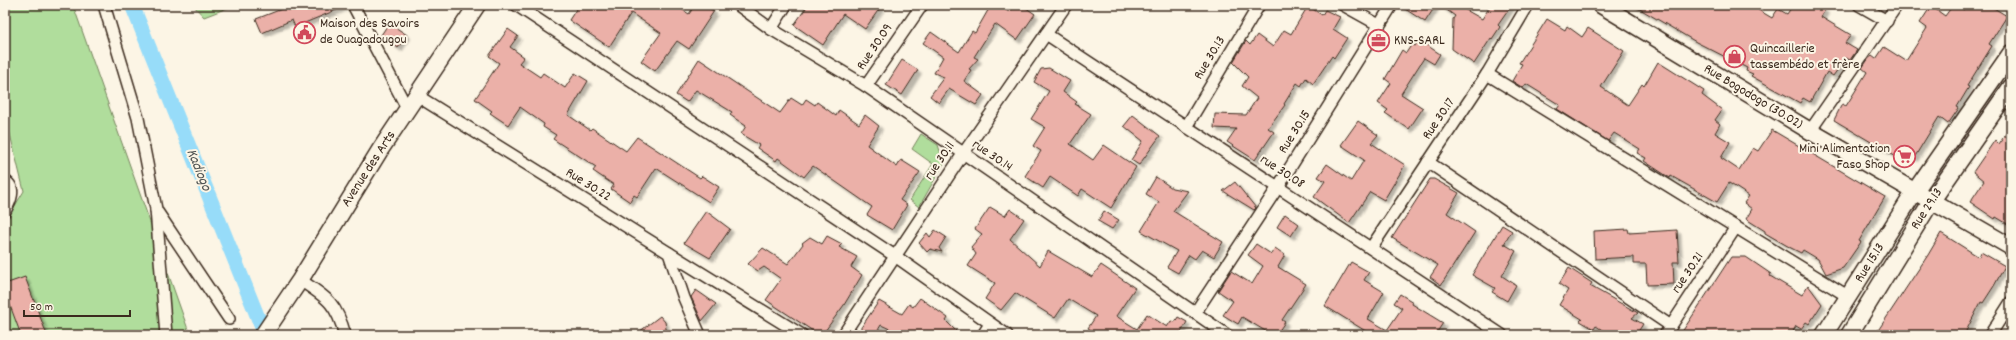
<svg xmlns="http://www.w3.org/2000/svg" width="2016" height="340" font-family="Dekko,sans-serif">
	<defs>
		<filter id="shadow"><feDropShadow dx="3.5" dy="3.5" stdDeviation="1" flood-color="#0004"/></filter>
	</defs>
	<rect width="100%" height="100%" fill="#fcf5e5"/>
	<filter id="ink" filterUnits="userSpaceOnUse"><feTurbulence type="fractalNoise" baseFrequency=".025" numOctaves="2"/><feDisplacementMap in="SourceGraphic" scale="8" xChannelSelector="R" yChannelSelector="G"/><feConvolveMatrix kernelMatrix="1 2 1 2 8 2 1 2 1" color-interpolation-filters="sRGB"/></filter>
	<g filter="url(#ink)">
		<!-- green -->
		<g fill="#b0dd9c" stroke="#76845d">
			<path d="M5 5H73L190 335H5V222L24 191 5 114Z"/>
			<path d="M193 5H235L204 17Z"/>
			<path d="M921 134 938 145 944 163 919 207 910 200 933 164 912 149Z"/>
		</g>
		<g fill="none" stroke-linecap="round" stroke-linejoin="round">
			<!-- canal -->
			<path stroke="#97dcf9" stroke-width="15" d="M132 5 265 335"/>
		</g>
		<!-- building -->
		<g fill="#ebb0a8" stroke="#3b2a1e" filter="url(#shadow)">
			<path d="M292 5H346V6L295 27 292 20 262 33 256 19Z"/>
			<path d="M579 5H675L689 14 695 5H703L714 11 689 49 677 41 655 71 641 61 661 33 631 13 609 47 569 20Z"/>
			<path d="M808 5H882L865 29 843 14 823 45 794 25Z"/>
			<path d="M991 5H997L1009 12 1013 5H1022L1035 14 1017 40 995 24 974 57 978 59 969 69 971 70 964 81 983 95 976 105 949 89 939 103 930 96 944 77 934 73 943 57 923 43 931 32 959 52 972 31 975 33Z"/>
			<path d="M1399 5H1436L1425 22Z"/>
			<path d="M1440 5H1457L1482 19 1491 5H1512L1498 25 1500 27 1492 39 1491 38 1474 64 1452 49 1453 19 1455 16Z"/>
			<path d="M1633 5H1750L1772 18 1778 9 1787 14 1793 5H1816L1825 10 1821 17 1851 35 1845 43 1857 50 1850 60 1846 58 1833 76 1827 72 1810 102 1803 98 1800 103 1751 76 1753 74 1746 71 1747 68 1696 42Z"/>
			<path d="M1953 5H1958L1964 10 1968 5H1989L2007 16 1989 44 1992 46 1967 86 1969 87 1957 107 1959 108 1948 124 1939 117 1914 158 1902 151 1898 158 1834 120 1842 104 1846 106 1867 72 1862 68 1869 58 1872 56 1876 59 1884 47 1906 61 1927 28 1920 23 1931 6 1945 16Z"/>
			<path d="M1308 6 1322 15 1325 10 1340 17 1333 29 1347 38 1334 58 1332 56 1313 84 1306 78 1301 86 1297 83 1284 104 1285 105 1268 128 1274 132 1255 160 1227 142 1236 129 1214 128 1215 114 1246 115 1257 98 1242 86 1248 77 1233 62 1246 41 1250 45 1257 35 1273 47 1284 30 1291 34Z"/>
			<path d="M1547 19 1565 30 1567 26 1582 37 1588 28 1624 51 1601 87 1628 105 1642 84 1644 86 1658 62 1704 91 1702 95 1722 110 1715 120 1720 124 1715 133 1730 142 1721 158 1739 170 1753 148 1758 151 1772 130 1885 197 1859 241 1861 242 1843 268 1826 274 1818 259 1803 250 1801 253 1791 248 1765 233V231L1746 219 1752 209 1744 203 1749 196 1729 183 1717 202 1671 176 1670 178 1644 161 1646 158 1637 153 1640 149 1614 133 1608 141 1557 109 1560 105 1526 84 1523 88 1512 81 1522 64 1519 63Z"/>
			<path d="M389 23 407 35 398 48 381 35Z"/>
			<path d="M508 29 518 36 510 47 524 57 519 63 540 77 543 73 565 88 575 73 588 81 568 115 590 130 592 128 626 151 637 137 700 178 702 176 719 187 709 202 656 168 637 197 634 195 630 202 611 189 614 185 593 171 596 167 553 139 556 135 543 127 544 124 520 107 508 125 490 113 492 111 475 99 499 63 489 56Z"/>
			<path d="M1419 40 1440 54 1434 64 1424 58 1401 94 1423 108 1409 129 1385 113 1388 110 1378 103 1391 83 1385 79 1402 50 1406 53 1412 44 1415 46Z"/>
			<path d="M699 59 780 113 791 98 802 105 806 99 815 105 817 102 836 116 839 110 859 124 865 115 879 126 867 145 897 167 901 160 920 172 900 200 907 205 892 230 867 215 872 207 813 166 804 177 778 158 776 161 757 148 759 145 741 134 746 126 730 115 732 112 696 90 687 102 676 95Z"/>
			<path d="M902 60 918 70 902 95 886 85Z"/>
			<path d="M1049 68 1070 81 1063 92 1077 102 1075 104 1091 114 1070 144 1093 160 1104 145 1136 167 1111 208 1082 189 1078 196 1050 177 1043 188 1025 176 1041 151 1033 146 1045 127 1031 119 1049 91 1034 82 1041 69Z"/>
			<path d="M1133 115 1160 136 1139 165 1131 160 1143 141 1124 126Z"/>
			<path d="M1358 121 1378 135 1371 143 1405 165 1384 200 1370 192 1349 223 1314 197 1325 181 1318 177 1327 164 1351 181 1364 160 1341 145Z"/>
			<path d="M2011 126V226L1996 217 1995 219 1970 202 1984 181 1973 172 1995 140 1999 144Z"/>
			<path d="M1156 177 1172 188 1188 191 1173 211 1223 242 1214 257 1202 250 1195 259 1189 255 1178 273 1167 267 1177 251 1141 231 1159 202 1146 194Z"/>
			<path d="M1430 179H1434L1459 193 1447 213 1475 232 1441 285 1430 277 1438 265 1392 238Z"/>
			<path d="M1235 182 1256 208 1254 210 1223 191Z"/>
			<path d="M990 207 1005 216 1010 209 1024 219 1010 239 1040 266 1048 251 1092 277 1101 265 1135 288 1116 316 1137 329 1147 314 1167 327 1171 321 1175 322 1178 317 1187 322 1180 334 1181 335H1099L1088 328 1096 316 1068 299 1055 318 1015 293 1001 310 985 299 995 283 968 266 976 254 971 247 982 234 975 229Z"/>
			<path d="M706 211 730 229 710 258 684 243Z"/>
			<path d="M1104 211 1119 220 1112 229 1098 221Z"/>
			<path d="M1285 214 1299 224 1291 236 1277 227Z"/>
			<path d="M1502 225 1512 231 1504 244 1516 251 1502 276 1516 285 1507 301 1492 292 1495 288 1472 275Z"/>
			<path d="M1628 229 1629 233 1677 230 1679 262H1673L1674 284 1647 285 1646 264H1634V257L1595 259 1594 231Z"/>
			<path d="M935 230 946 237 939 248 942 252 930 249 927 252 919 243 927 233 930 237Z"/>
			<path d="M1941 233 1979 257 1981 252 2005 266 1994 286 1983 303 1981 302 1964 335H1875L1928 255Z"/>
			<path d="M827 236 842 244 839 247 857 257 851 267 862 275 844 305 822 335H819L766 300 781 279 764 267 758 271 748 264 763 248 788 264 803 244 802 243 810 237 822 244Z"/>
			<path d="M1256 244 1271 254 1275 248 1285 255 1278 267 1306 284 1282 320 1285 322 1276 335H1272L1242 317 1238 324 1223 315 1233 301 1218 291 1231 271 1252 284 1263 266 1248 255Z"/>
			<path d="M1731 257H1746L1771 274 1770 276 1802 295 1808 285 1822 304 1809 324 1806 322 1801 329 1796 326 1791 335H1680Z"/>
			<path d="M1351 262 1369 272 1364 280 1384 292 1368 319 1387 330 1402 308 1394 303 1400 294 1413 302 1412 304 1443 323 1435 335H1372L1325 306Z"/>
			<path d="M1569 268 1592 283 1590 286 1638 313 1632 318 1643 324 1636 335H1610L1596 326 1594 329 1580 321 1582 319 1559 305 1568 290 1559 284Z"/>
			<path d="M25 277 47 335H21L5 292V284Z"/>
			<path d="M696 290 716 304 702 321 691 297Z"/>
			<path d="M920 298 948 318 946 321 960 335H903L881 325 875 335H856L879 301 902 314 909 304 913 307Z"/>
			<path d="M660 316 665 322 667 335H635Z"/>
		</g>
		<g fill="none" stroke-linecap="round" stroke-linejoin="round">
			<defs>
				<g id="street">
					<path d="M104 5 138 118 156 209 166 335"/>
					<path d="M353 5 408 110"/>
					<path d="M516 5 895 256 1007 335"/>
					<path d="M738 5 771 29 866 86 1227 335"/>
					<path d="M1343 5 1379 25"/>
					<path d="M1859 5 1887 21"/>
					<path d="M771 29 786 5"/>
					<path d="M1046 34 1502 335"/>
					<path d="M1487 74 1849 297"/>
					<path d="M866 86 922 5"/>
					<path d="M416 95 669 253 684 298 700 335"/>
					<path d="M1186 127 1259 5"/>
					<path d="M1810 131 1897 5"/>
					<path d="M1428 162 1671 326"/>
					<path d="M5 181C17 188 10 202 5 211"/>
					<path d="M156 210 229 319"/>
					<path d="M1371 248 1487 74 1528 5"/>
					<path d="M669 253 802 335"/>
					<path d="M300 280C327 298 336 302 345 335"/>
					<path d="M1195 313 1278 187 1392 5"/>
					<path d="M843 335 963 154 1066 5"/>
					<path d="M983 335 990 324"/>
					<path d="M1665 335 1736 227"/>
					<path d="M1990 335 2011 302"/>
				</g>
				<g id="secondary">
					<path d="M1601 5 1810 131 2011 247"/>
					<path d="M263 335 300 280 380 150 477 5"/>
					<path d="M1824 335 1915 191 2011 53"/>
					<path d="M1849 335 1931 202 2011 87"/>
				</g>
			</defs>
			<!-- street casing -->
			<use href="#street" stroke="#3b2a1e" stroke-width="14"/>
			<!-- secondary casing -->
			<use href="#secondary" stroke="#3b2a1e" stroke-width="19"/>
			<!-- street -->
			<use href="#street" stroke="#fcf5e5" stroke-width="11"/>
			<!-- secondary -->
			<use href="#secondary" stroke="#fcf5e5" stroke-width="16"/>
		</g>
	</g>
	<!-- icons -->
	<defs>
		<symbol id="civic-ring" viewBox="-11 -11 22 22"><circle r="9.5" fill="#fcf5e5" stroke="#d1495b" stroke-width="1.5"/><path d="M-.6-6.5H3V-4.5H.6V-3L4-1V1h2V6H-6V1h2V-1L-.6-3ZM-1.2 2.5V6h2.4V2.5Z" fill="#d1495b"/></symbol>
		<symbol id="office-ring" viewBox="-11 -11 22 22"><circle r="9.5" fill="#fcf5e5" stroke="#d1495b" stroke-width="1.5"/><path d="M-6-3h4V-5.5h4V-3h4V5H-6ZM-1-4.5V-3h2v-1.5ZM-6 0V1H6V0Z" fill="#d1495b"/></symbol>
		<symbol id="shop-ring" viewBox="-11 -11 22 22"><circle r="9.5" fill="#fcf5e5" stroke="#d1495b" stroke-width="1.5"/><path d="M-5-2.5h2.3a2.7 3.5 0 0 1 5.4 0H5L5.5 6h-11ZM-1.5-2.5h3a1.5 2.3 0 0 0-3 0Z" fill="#d1495b"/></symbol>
		<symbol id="supermarket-ring" viewBox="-11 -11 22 22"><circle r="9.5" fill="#fcf5e5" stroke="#d1495b" stroke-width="1.5"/><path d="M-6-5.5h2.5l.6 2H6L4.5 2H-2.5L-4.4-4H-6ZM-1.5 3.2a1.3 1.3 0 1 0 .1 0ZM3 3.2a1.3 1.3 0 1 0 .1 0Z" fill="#d1495b"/></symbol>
	</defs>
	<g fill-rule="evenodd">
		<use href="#civic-ring" x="292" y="20" width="25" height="25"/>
		<use href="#office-ring" x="1366" y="28" width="25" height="25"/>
		<use href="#shop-ring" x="1722" y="44" width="25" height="25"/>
		<use href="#supermarket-ring" x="1892" y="144" width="25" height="25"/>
	</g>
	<g text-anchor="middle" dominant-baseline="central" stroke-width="4" stroke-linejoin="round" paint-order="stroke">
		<!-- poi labels -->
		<g font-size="14" fill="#3b2a1e" stroke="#fcf5e5" text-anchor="start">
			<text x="320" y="24">Maison des Savoirs<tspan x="320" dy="16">de Ouagadougou</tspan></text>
			<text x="1394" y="41">KNS-SARL</text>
			<text x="1750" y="49">Quincaillerie<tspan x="1750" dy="16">tassembédo et frère</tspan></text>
			<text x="1890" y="149" text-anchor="end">Mini Alimentation<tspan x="1890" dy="16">Faso Shop</tspan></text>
		</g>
		<!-- street labels -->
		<g font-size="14" fill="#3b2a1e" stroke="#fcf5e5">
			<text transform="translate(875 47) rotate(-56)">Rue 30.09</text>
			<text transform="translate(1210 58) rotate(-59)">Rue 30.13</text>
			<text transform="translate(1753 97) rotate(31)">Rue Bogodogo (30.02)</text>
			<text transform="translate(1439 119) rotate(-56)">Rue 30.17</text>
			<text transform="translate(1295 132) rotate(-58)">Rue 30.15</text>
			<text transform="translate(992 156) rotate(34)">rue 30.14</text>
			<text transform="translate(940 161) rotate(-56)">rue 30.11</text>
			<text transform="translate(369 169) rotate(-57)">Avenue des Arts</text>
			<text transform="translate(1282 172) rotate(33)">rue 30.08</text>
			<text transform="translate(588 185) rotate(32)">Rue 30.22</text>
			<text transform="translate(1927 209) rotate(-57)">Rue 29.13</text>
			<text transform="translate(1870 263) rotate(-58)">Rue 15.13</text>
			<text transform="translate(1688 273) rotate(-56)">rue 30.21</text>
		</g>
		<!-- water labels -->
		<g font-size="15" font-style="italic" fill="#525655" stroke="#fcf5e5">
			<text transform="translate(198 170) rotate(68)">Kadiogo</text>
		</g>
	</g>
	<!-- margin -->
	<rect width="2016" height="340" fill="none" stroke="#fcf5e5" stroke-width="20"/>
	<rect x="10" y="10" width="1996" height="320" fill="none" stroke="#3b2a1e" stroke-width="1.5" filter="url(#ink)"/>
	<!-- scale -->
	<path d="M24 310v6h106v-6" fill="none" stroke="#3b2a1e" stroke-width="2"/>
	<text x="30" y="310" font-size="12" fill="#3b2a1e" stroke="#fcf5e5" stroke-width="3" paint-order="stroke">50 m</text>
</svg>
